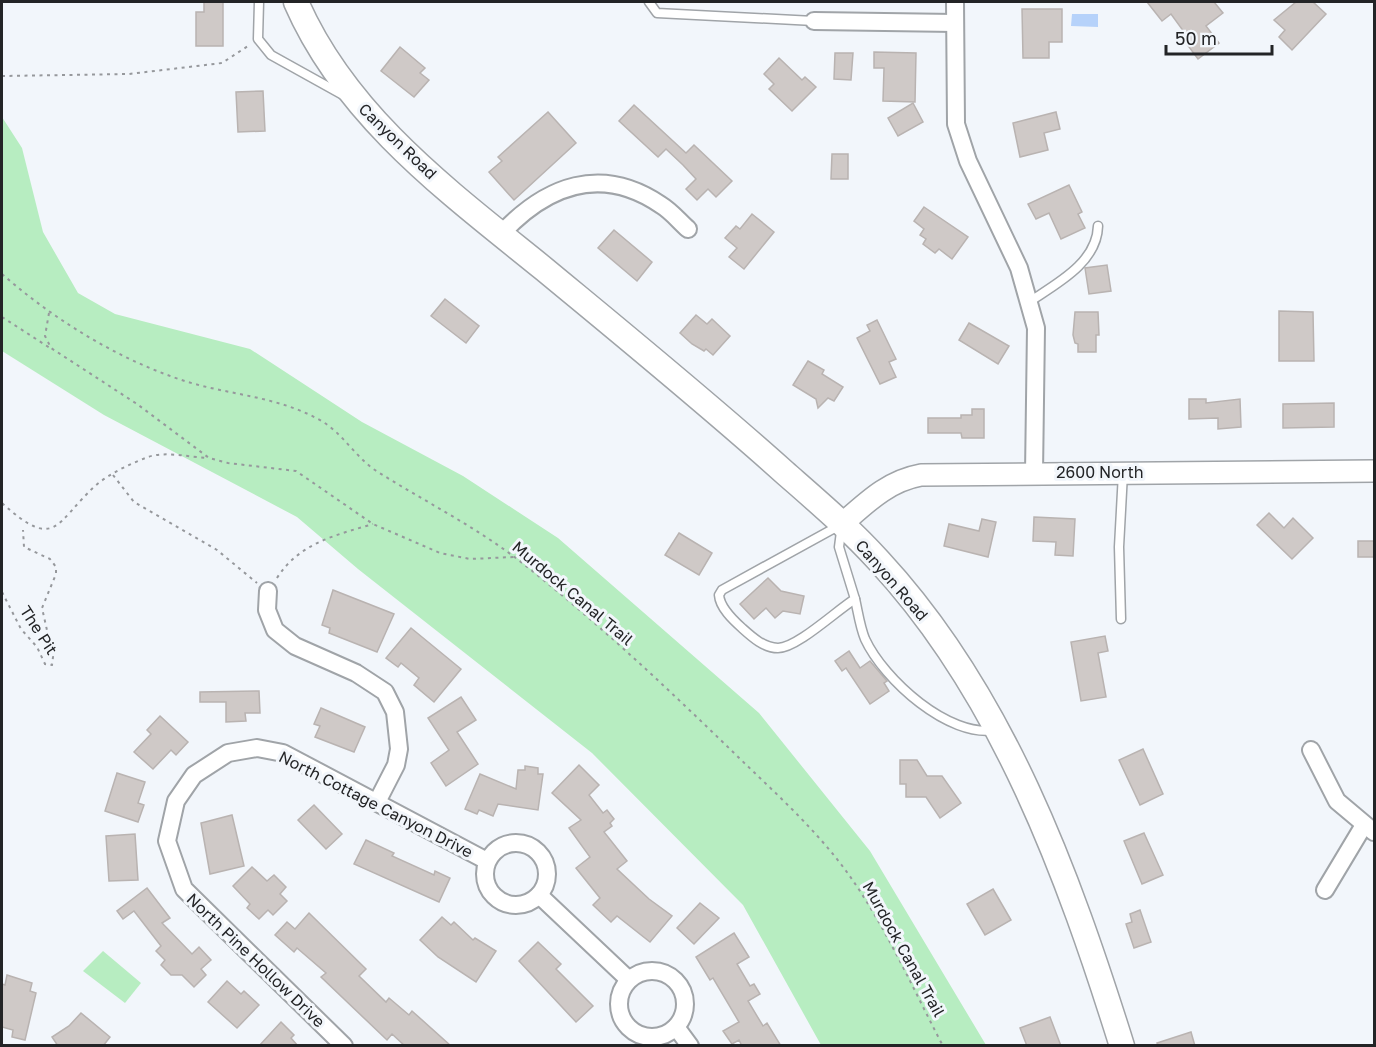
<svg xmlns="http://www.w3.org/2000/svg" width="1376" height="1047" font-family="'Golos Text',sans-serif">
	<rect width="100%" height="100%" fill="#f2f6fb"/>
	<!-- green -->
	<g fill="#b7edc1">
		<path d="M2 117 22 148 43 232 78 293 115 314 250 349 362 422 463 476 558 538 759 713 870 851 986 1045H821L743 905 592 753 358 569 297 517 104 415 2 351Z"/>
		<path d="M103 951 141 983 125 1003 83 971Z"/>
	</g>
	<!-- water -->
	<path fill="#b6d2fa" d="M1072 14H1098V27L1071 26Z"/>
	<!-- building -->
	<g fill="#cfc9c7" stroke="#b9b3b1" stroke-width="1.5">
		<path d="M204 2H223V46H196V12H204Z"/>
		<path d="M1147 2H1214L1223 13 1206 26 1219 43 1198 59 1183 39 1187 36 1171 14 1162 21Z"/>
		<path d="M1296 2H1313L1326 14 1292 50 1279 37 1285 30 1274 20Z"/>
		<path d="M1022 9H1062V42H1049V58H1023Z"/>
		<path d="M400 47 425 68 420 73 429 80 414 97 381 71Z"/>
		<path d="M874 52 916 53 915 102 883 101 884 68H874Z"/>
		<path d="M835 53H853L851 80 834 79Z"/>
		<path d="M779 58 802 80 805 77 816 87 792 111 769 89 774 84 764 74Z"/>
		<path d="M263 91 265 131 238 132 236 92Z"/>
		<path d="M913 103 923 122 898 136 888 118Z"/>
		<path d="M634 105 686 153 694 145 732 181 716 197 708 189 697 200 686 189 696 179 683 165 666 149 658 157 619 121Z"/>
		<path d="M548 112 576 143 514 200 489 172 502 161 498 157Z"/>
		<path d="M1056 112 1060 129 1044 133 1048 150 1020 157 1013 123Z"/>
		<path d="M832 154H848V179H831Z"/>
		<path d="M1069 185 1082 212 1078 214 1085 228 1061 239 1049 213 1036 219 1028 204Z"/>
		<path d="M924 207 968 237 952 259 939 249 935 253 923 244 926 239 920 235 924 229 914 221Z"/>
		<path d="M752 214 774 232 744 269 729 257 737 248 725 238 736 226 740 229Z"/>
		<path d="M614 230 652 262 637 281 598 248Z"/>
		<path d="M1107 265 1111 291 1089 294 1085 268Z"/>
		<path d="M445 299 479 326 466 343 431 316Z"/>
		<path d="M1279 311 1313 312 1314 361H1279Z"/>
		<path d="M1075 312H1098L1099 335H1096V352H1078V344L1075 343 1073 335Z"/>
		<path d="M696 315 707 324 712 319 730 336 713 355 706 349 704 351 692 344 680 333Z"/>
		<path d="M877 320 896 359 889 362 896 377 880 384 857 338 870 331 867 325Z"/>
		<path d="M969 323 1009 346 998 364 959 340Z"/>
		<path d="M808 361 824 370 822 374 843 387 834 401 828 398 818 408 816 399 793 385Z"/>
		<path d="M1189 399H1206V403L1240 399 1241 427 1218 429V418L1189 419Z"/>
		<path d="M1334 403V427L1283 428V404Z"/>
		<path d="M972 409H984V438H962L961 433H928V418H961V415H972Z"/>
		<path d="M1269 513 1284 528 1293 518 1313 538 1292 559 1257 525Z"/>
		<path d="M1034 517 1075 519 1073 556 1055 555 1056 542 1033 541Z"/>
		<path d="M982 519 996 522 988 557 944 546 949 524 979 531Z"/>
		<path d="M679 533 712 553 699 575 665 555Z"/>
		<rect x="1358" y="541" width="16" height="16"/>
		<path d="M768 578 781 591 804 596 800 614 783 611 775 618 766 608 754 619 740 604Z"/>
		<path d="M333 590 394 614 377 652 329 633 330 628 322 625Z"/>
		<path d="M411 628 461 669 434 702 414 685 419 678 401 663 398 667 386 658Z"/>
		<path d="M1105 636 1108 651 1098 653 1106 697 1081 701 1071 642Z"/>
		<path d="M849 651 860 668 870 661 887 681 884 683 889 691 870 704 846 668 842 671 835 661Z"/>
		<path d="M259 691 260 713H245L246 721 226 722V702H200V692Z"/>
		<path d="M461 697 476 720 457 732 478 764 446 786 431 763 449 750 428 718Z"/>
		<path d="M321 708 365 727 354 752 315 737 320 726 314 724Z"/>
		<path d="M160 716 188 742 176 755 171 750 153 769 134 752 151 734 147 730Z"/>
		<path d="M1143 749 1163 794 1140 805 1119 760Z"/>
		<path d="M900 760H917L927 776H942L961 803 940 818 926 797H906V784H900Z"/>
		<path d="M579 765 599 785 589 795 603 813 607 810 614 819 610 823 612 826 604 832 627 861 617 869 649 899 672 916 650 942 617 916 611 922 593 905 600 898 576 868 590 857 569 828 581 820 552 793Z"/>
		<path d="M525 766 538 768V774H543L538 810 498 804 493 816 479 810 477 814 465 809 480 774 516 789 518 770H525Z"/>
		<path d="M117 773 145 782 138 803 144 805 138 822 105 811Z"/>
		<path d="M314 805 342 834 326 849 298 820Z"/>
		<path d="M232 815 244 866 210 874 201 823Z"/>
		<path d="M1144 833 1163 875 1142 884 1124 841Z"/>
		<path d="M135 834 138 880 109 881 106 836Z"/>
		<path d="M366 840 394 853 392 856 434 875 435 871 450 878 439 902 354 864Z"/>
		<path d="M252 867 267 881 274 875 286 887 280 894 287 901 273 915 268 910 259 919 247 908 250 904 233 886Z"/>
		<path d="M147 888 170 918 162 923 192 954 199 947 211 960 201 969 206 975 194 987 182 975H171L161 965 165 960 156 951 161 946 134 911 123 919 117 911Z"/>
		<path d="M993 889 1011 920 985 935 967 904Z"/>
		<path d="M700 903 719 918 694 944 677 928Z"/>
		<path d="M1140 910 1151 942 1134 948 1126 924 1132 922 1130 914Z"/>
		<path d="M309 913 366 969 359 976 386 1002 389 998 409 1015 412 1011 451 1046H405L392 1034 387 1040 321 977 326 973 297 948 294 952 275 935 287 922 295 929Z"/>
		<path d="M442 917 451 925 454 922 473 940 475 938 496 951 476 982 438 957 420 940Z"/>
		<path d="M734 933 749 957 737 964 750 986 754 984 760 994 748 1001 763 1026 767 1023 781 1046H742L739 1040 732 1044 723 1031 739 1022 713 978 710 980 696 957Z"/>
		<path d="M538 942 561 964 556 969 593 1006 576 1022 519 961Z"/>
		<path d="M7 975 32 983 30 991 36 993 25 1040 12 1037 13 1030 2 1027V984L5 985Z"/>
		<path d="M227 981 241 994 244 991 259 1005 237 1028 208 1002Z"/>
		<path d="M81 1013 110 1037 103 1046H58L52 1037 69 1026Z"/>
		<path d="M1050 1017 1061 1046H1027L1020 1028Z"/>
		<path d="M281 1022 294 1035 291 1038 298 1046H259Z"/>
		<path d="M1191 1032 1195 1046H1158L1157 1043Z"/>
	</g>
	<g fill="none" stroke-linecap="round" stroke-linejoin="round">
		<defs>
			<g id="service">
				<path d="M259 2 258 39 271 55 343 95"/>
				<path d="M649 2 657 13 814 21"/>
				<path d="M1029 302C1056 284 1097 263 1098 226"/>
				<path d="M842 524 839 547 855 599C837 610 797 648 778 648 764 648 752 637 742 628 733 620 720 608 719 595L722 590Z"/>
				<path d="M855 599C858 612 860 627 865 639 884 680 949 738 995 730"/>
				<path d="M1121 619 1119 547 1123 473"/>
			</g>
			<g id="minor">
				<path d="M955 2 956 124 968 161 1019 268 1036 328 1034 473"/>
				<path d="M814 21 955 23"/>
				<path d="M501 234C546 186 601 164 661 205 671 211 679 221 688 229"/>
				<path d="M268 591 267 610 275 630 295 646 356 673 385 692 395 712 399 749 396 765 377 802"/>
				<path d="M1311 750 1337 801 1374 832"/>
				<circle cx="516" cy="874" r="31"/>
				<path d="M1325 890 1364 825"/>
				<path d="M539 895 628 979"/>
				<circle cx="652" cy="1004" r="33"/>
				<path d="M676 1027 690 1046"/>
				<path d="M344 1046 184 889 167 841 176 801 194 775 228 753 257 748 283 753 487 861"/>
			</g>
			<path id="tertiary" d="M842 524C867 502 888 481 921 475L1374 471"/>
			<path id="secondary" d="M296 2C346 117 449 192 544 269 625 336 706 402 784 472 817 501 850 529 879 561 1003 695 1068 874 1122 1046"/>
		</defs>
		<!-- service casing -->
		<use href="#service" stroke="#a0a4a8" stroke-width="11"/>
		<!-- minor casing -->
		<use href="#minor" stroke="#a0a4a8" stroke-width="20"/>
		<!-- tertiary casing -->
		<use href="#tertiary" stroke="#a0a4a8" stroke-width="24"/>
		<!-- secondary casing -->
		<use href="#secondary" stroke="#a0a4a8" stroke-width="27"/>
		<!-- path -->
		<g stroke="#96989c" stroke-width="2" stroke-dasharray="3 4.5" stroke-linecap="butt">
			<path d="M2 76 129 74 222 63 248 46"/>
			<path d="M2 274C51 317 111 355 173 377 221 395 272 394 318 419 343 432 355 458 378 472 424 501 474 526 517 559 593 618 664 685 733 752 773 791 816 829 849 875 886 927 913 989 943 1046"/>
			<path d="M49 313 45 336 51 348 137 404 209 458 228 463 296 471 373 524 440 553 470 559 514 557"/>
			<path d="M2 317 50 348"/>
			<path d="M113 475 134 502 217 550 257 583"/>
			<path d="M2 503C56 552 55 523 95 486 110 473 130 464 148 457 165 451 189 457 207 458"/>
			<path d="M277 578C299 543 336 535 373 524"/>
			<path d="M2 592 21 629 37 647 45 664 52 665 53 657 42 608 56 574V567L50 559 24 547 23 530"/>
		</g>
		<!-- service -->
		<use href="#service" stroke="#fff" stroke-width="8"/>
		<!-- minor -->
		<use href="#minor" stroke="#fff" stroke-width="16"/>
		<!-- tertiary -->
		<use href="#tertiary" stroke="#fff" stroke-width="21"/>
		<!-- secondary -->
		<use href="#secondary" stroke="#fff" stroke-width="24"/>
	</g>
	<g text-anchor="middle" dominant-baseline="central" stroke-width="6" stroke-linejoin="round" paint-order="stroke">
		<!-- street labels -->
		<g font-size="16" fill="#232426" stroke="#f2f6fb">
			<text transform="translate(398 141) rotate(44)">Canyon Road</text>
			<text x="1100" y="472">2600 North</text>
			<text transform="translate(892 580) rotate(49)">Canyon Road</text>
			<text transform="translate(573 593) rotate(40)">Murdock Canal Trail</text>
			<text transform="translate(39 630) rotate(57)">The Pit</text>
			<text transform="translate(376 804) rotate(27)">North Cottage Canyon Drive</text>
			<text transform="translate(904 949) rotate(61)">Murdock Canal Trail</text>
			<text transform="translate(256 960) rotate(44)">North Pine Hollow Drive</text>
		</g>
	</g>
	<!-- border -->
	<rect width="1376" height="1047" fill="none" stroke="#232426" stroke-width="6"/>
	<!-- scale -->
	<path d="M1166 45v9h106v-9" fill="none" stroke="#232426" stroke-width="3"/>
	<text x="1175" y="45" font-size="18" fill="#232426" stroke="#f2f6fb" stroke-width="4.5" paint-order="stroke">50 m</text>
</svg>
